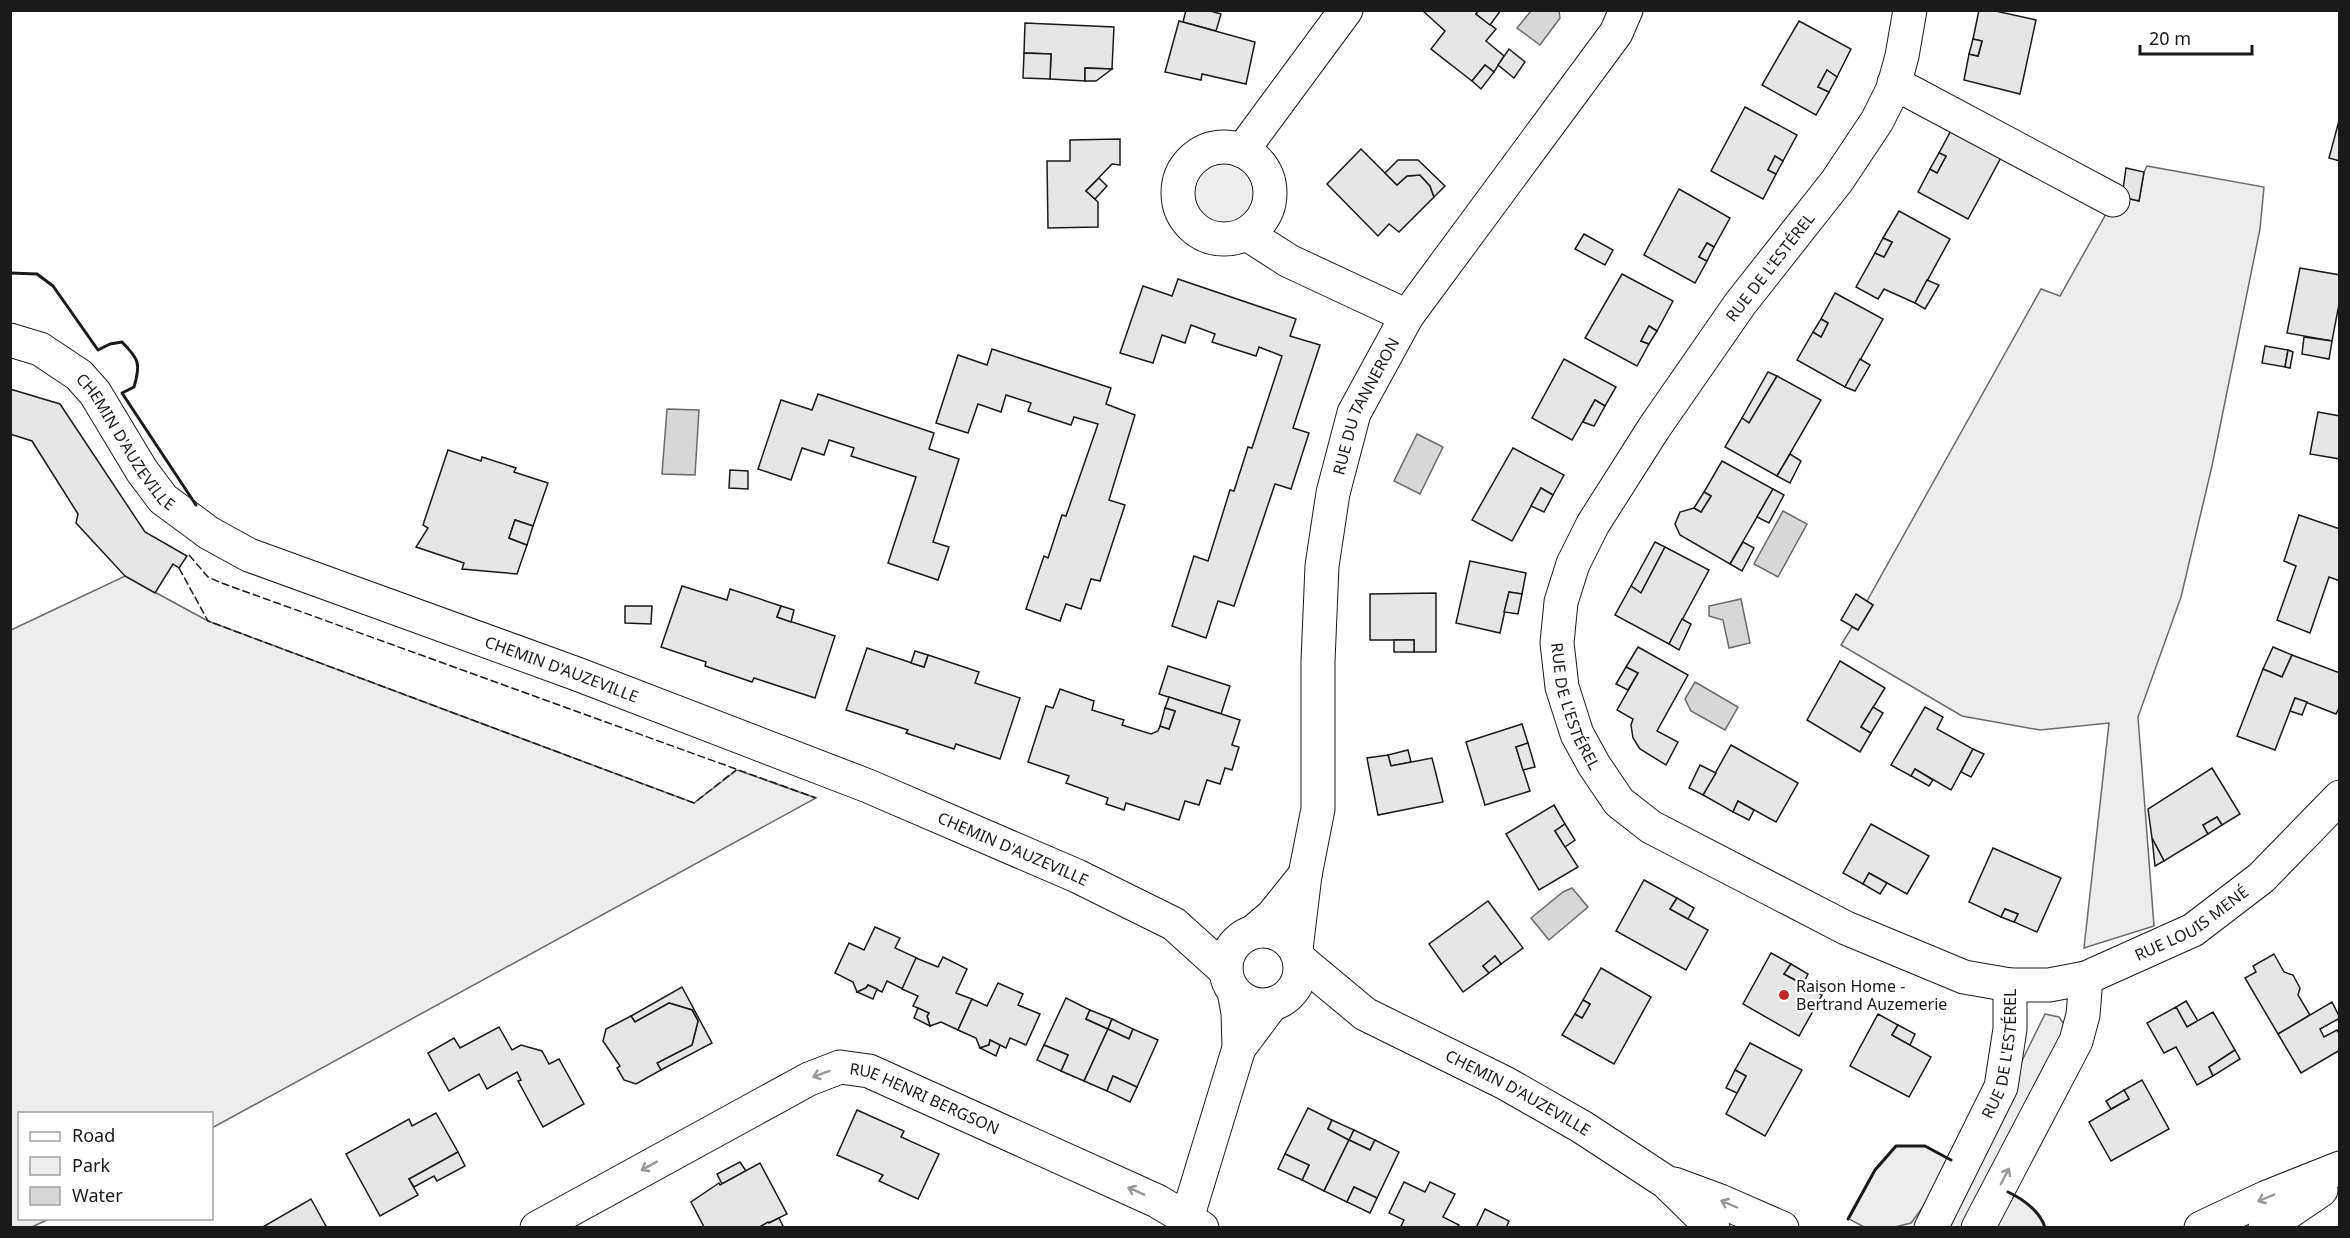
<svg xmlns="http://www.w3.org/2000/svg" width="2350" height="1238" font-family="'Noto Sans',sans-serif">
	<rect width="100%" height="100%" fill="#fff"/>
	<!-- green -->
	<g fill="#ededed" stroke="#6a6a6a" stroke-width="1.5">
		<circle cx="1223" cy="194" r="31"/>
		<path d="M2147 166 2264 187 2260 229 2212 466 2181 597 2138 717 2154 926 2084 948 2109 723 2040 730 1962 716 1841 645 1852 627 1858 630 1873 605 1867 601 2041 289 2060 296 2106 214 2122 197 2139 201 2144 172Z"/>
		<path d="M125 576 208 621 694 803 737 770 816 798 212 1128V1114H20V1218L49 1219 32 1227H11V630Z"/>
		<path d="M2045 1014 2059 1017 2066 1027 1965 1222 1961 1227H1945L1944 1219Z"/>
		<path d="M1896 1146H1925L1953 1161 1934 1192 1911 1223 1895 1227H1864L1849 1219 1875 1170Z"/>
		<path d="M2008 1192C2023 1199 2041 1212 2045 1227L1991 1228Z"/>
	</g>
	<!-- water -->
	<g fill="#d7d7d7" stroke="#6a6a6a" stroke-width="1.5">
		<path d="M1531 11H1559L1560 18 1540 45 1517 28Z"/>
		<path d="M667 409 699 410 695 475 662 474Z"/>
		<path d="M1417 434 1443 447 1420 494 1394 481Z"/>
		<path d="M1783 511 1807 524 1778 577 1754 564Z"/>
		<path d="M1741 599 1750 643 1729 648 1723 620 1709 616V606Z"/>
		<path d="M1695 682 1738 707 1725 730 1691 711 1685 699Z"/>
		<path d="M1572 888 1588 907 1549 940 1531 918 1563 892Z"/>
	</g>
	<!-- building -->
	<g fill="#e6e6e6" stroke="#1a1a1a" stroke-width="1.5">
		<path d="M1186 10H1207L1221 14 1216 31 1183 22Z"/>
		<path d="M1422 10H1479L1476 14 1496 29 1486 41 1504 56 1494 72 1485 65 1472 81 1431 49 1445 31Z"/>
		<path d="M1479 10H1501L1490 25 1476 14Z"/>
		<path d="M1979 10H1991L2036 20 2020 94 1964 80 1969 54 1978 56 1982 41 1973 39Z"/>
		<path d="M1179 21 1255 42 1246 84 1202 74 1201 80 1165 72Z"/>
		<path d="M1799 21 1851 49 1837 77 1827 70 1818 87 1829 92 1816 115 1762 85Z"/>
		<path d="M1025 23 1114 27 1112 69 1085 68V81L1050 79 1051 54 1024 53Z"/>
		<path d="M1973 39 1982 41 1978 56 1969 54Z"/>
		<path d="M1509 49 1525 62 1514 78 1498 65Z"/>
		<path d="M1024 53 1051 54 1050 79 1023 78Z"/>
		<path d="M1485 65 1494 72 1481 89 1472 81Z"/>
		<path d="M1085 68 1112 69 1096 81H1085Z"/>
		<path d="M1827 70 1837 77 1829 92 1818 87Z"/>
		<path d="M1745 107 1797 135 1783 161 1775 156 1768 170 1776 174 1763 199 1711 171Z"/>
		<path d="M2340 117V161L2329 158Z"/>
		<path d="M1954 125 2004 152 1968 219 1918 192 1930 169 1937 173 1946 156 1939 153Z"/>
		<path d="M1120 139V165L1112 164 1086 191 1098 202V227L1048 228 1047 161H1070V140Z"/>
		<path d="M1361 149 1397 185 1407 176 1420 175 1430 186 1434 197 1399 232 1389 224 1378 236 1327 184Z"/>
		<path d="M1939 153 1946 156 1937 173 1930 169Z"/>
		<path d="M1775 156 1783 161 1776 174 1768 170Z"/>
		<path d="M1398 160H1418L1445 186 1434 197 1430 186 1420 175 1407 176 1397 185 1385 173Z"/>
		<path d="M2126 168 2144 172 2139 201 2122 197Z"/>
		<path d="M1099 178 1107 186 1095 199 1086 191Z"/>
		<path d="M1679 189 1730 218 1714 247 1707 243 1699 257 1707 261 1695 283 1644 255Z"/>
		<path d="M1899 211 1950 239 1915 303 1884 289 1878 299 1856 287 1875 253 1884 257 1892 242 1883 238Z"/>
		<path d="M1584 234 1613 250 1605 265 1575 249Z"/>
		<path d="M1883 238 1892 242 1884 257 1875 253Z"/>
		<path d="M1707 243 1714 247 1707 261 1699 257Z"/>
		<path d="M2300 268 2340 275V299L2332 341 2287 333Z"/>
		<path d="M1622 274 1673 301 1657 331 1649 326 1641 341 1649 344 1637 366 1585 338Z"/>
		<path d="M1178 279 1296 319 1290 336 1320 345 1293 428 1309 433 1291 489 1275 484 1234 606 1218 601 1206 638 1172 626 1194 556 1208 561 1230 490 1234 491 1248 447 1252 448 1282 356 1259 347 1256 356 1212 342 1215 334 1191 325 1185 343 1162 335 1153 363 1120 353 1143 286 1172 296Z"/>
		<path d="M1927 280 1939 285 1925 309 1915 303Z"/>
		<path d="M1835 293 1883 319 1845 387 1797 360 1813 332 1821 337 1828 323 1821 319Z"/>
		<path d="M1821 319 1828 323 1821 337 1813 332Z"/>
		<path d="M1649 326 1657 331 1649 344 1641 341Z"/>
		<path d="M2304 337 2332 341 2329 359 2302 354Z"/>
		<path d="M2265 346 2288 350 2285 367 2262 363Z"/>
		<path d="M992 349 1111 388 1106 404 1135 415 1109 500 1125 505 1100 581 1091 579 1081 609 1066 604 1060 621 1026 609 1044 556 1048 558 1062 515 1066 516 1098 424 1074 417 1071 425 1028 411 1031 403 1006 395 1001 412 978 404 968 433 936 423 958 355 987 365Z"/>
		<path d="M2288 350 2293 352 2290 368 2285 367Z"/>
		<path d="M1564 359 1616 387 1605 406 1595 400 1572 440 1532 418Z"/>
		<path d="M1860 359 1870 365 1855 391 1845 387Z"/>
		<path d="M1768 372 1777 376 1749 423 1742 418Z"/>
		<path d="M1777 376 1821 400 1777 476 1725 447 1742 418 1749 423Z"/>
		<path d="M10 389 60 404 145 532 187 556 179 568 173 564 155 593 125 576 76 523 78 514 32 441 10 434Z"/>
		<path d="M818 394 934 433 929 449 959 459 933 542 949 547 938 580 888 563 916 477 851 456 854 448 829 440 824 455 802 448 791 480 758 469 781 400 812 410Z"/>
		<path d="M1595 400 1605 406 1594 426 1583 422Z"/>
		<path d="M2318 412 2340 416V459L2310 454Z"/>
		<path d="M1513 448 1564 475 1553 495 1541 488 1512 541 1472 520Z"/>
		<path d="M448 450 481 461 482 457 516 468 514 472 548 483 533 526 515 520 509 538 527 545 517 574 462 569 464 563 416 547 428 528 423 525Z"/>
		<path d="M1790 454 1801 461 1790 483 1777 476Z"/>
		<path d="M1722 461 1773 489 1730 564 1680 535 1675 524 1680 512 1694 508 1701 512 1711 496 1704 492Z"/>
		<path d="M730 470 748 471V489L729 488Z"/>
		<path d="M1541 488 1553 495 1544 512 1531 506Z"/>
		<path d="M1773 489 1784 495 1769 523 1757 517Z"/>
		<path d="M1704 492 1711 496 1701 512 1694 508Z"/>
		<path d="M2299 515 2340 529V581L2329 577 2310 633 2277 620 2296 566 2284 561Z"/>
		<path d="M515 520 533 526 527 545 509 538Z"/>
		<path d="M1655 542 1665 547 1641 593 1631 586Z"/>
		<path d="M1743 542 1754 548 1742 571 1730 564Z"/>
		<path d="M1665 547 1709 570 1669 644 1615 615 1631 586 1641 593Z"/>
		<path d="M1470 561 1526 573 1522 594 1509 592 1500 633 1456 623Z"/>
		<path d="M682 586 727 600 730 589 781 606 777 617 835 636 815 698 754 678 752 682 705 666 706 662 661 647Z"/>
		<path d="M1509 592 1522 594 1518 614 1504 612Z"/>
		<path d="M1436 593V652H1414V640H1370V594Z"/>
		<path d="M1856 594 1873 605 1858 630 1841 620Z"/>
		<path d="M625 606H652L651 624 625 623Z"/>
		<path d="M781 606 794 610 791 622 777 617Z"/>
		<path d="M1682 619 1691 624 1679 650 1669 644Z"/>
		<rect x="1394" y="640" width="20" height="12"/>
		<path d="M1638 647 1688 675 1657 731 1678 742 1666 765 1640 749 1633 738 1631 725 1633 719 1617 710 1638 673 1626 667Z"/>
		<path d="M2273 647 2292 655 2282 677 2263 669Z"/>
		<path d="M867 648 924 667 928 655 979 672 975 683 1020 698 1000 759 956 744 954 749 906 733 908 730 846 710Z"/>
		<path d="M915 651 928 655 924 667 911 663Z"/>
		<path d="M2292 655 2340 673V706L2336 714 2295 698 2275 750 2237 736 2263 669 2282 677Z"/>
		<path d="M1840 661 1885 688 1861 727 1871 733 1860 752 1807 720Z"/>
		<path d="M1168 666 1230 686 1221 714 1159 694Z"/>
		<path d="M1626 667 1638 673 1628 690 1616 684Z"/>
		<path d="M1060 689 1094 701 1092 710 1124 720 1122 725 1151 734 1158 731 1160 726 1169 729 1175 711 1165 708 1169 697 1240 720 1232 745 1239 747 1232 770 1225 768 1220 784 1207 780 1199 805 1185 801 1179 820 1126 803 1124 810 1106 804 1108 798 1066 783 1069 776 1028 762 1046 706 1053 708Z"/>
		<path d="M2295 698 2307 702 2302 715 2290 711Z"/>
		<path d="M1873 707 1883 713 1871 733 1861 727Z"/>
		<path d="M1925 707 1943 717 1937 729 1973 749 1951 790 1915 769 1911 776 1891 765Z"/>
		<path d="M1165 708 1175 711 1169 729 1160 726Z"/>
		<path d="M1522 724 1528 743 1516 747 1530 791 1485 805 1466 742Z"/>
		<path d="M1528 743 1535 767 1523 770 1516 747Z"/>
		<path d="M1731 745 1798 783 1776 822 1738 801 1733 812 1703 795Z"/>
		<path d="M1973 749 1984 754 1971 777 1961 772Z"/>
		<path d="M1408 750 1411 762 1391 766 1388 755Z"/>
		<path d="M1388 755 1391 766 1432 758 1443 802 1378 815 1367 758Z"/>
		<path d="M1700 765 1716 773 1703 795 1689 788Z"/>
		<path d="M2212 768 2240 814 2222 825 2217 817 2203 825 2208 834 2164 861 2152 838 2148 809Z"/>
		<path d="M1915 769 1933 780 1929 786 1911 776Z"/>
		<path d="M1738 801 1754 810 1749 820 1733 812Z"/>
		<path d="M1554 805 1565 824 1555 831 1578 867 1539 890 1506 834Z"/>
		<path d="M2217 817 2222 825 2208 834 2203 825Z"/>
		<path d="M1565 824 1575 840 1565 847 1555 831Z"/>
		<path d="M1871 824 1929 856 1907 894 1869 873 1863 884 1843 873Z"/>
		<path d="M2152 838 2164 861 2155 866Z"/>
		<path d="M1993 848 2061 878 2037 932 2014 922 2018 914 2005 909 2001 917 1969 902Z"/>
		<path d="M1869 873 1887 883 1880 894 1863 884Z"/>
		<path d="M1644 880 1677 898 1670 909 1708 930 1686 970 1616 931Z"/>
		<path d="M1677 898 1694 908 1688 919 1670 909Z"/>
		<path d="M1488 901 1523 948 1501 964 1495 956 1483 966 1489 973 1463 992 1429 944Z"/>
		<path d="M2005 909 2018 914 2014 922 2001 917Z"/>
		<path d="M875 927 900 938 895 948 917 958 903 989 887 981 882 992 868 985 866 988 857 992 853 982 835 973 849 943 864 950Z"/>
		<path d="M1771 953 1791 964 1784 974 1822 995 1799 1036 1743 1004Z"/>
		<path d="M2274 954 2284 972 2293 975 2300 988 2298 995 2310 1015 2278 1034 2245 978 2256 972 2253 966Z"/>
		<path d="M1495 956 1501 964 1489 973 1483 966Z"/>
		<path d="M943 957 967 969 956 993 972 999 958 1030 941 1022 930 1026 927 1016 929 1013 913 1006 918 996 902 989 916 958 938 967Z"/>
		<path d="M1791 964 1808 974 1803 984 1784 974Z"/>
		<path d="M1601 968 1651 997 1614 1064 1562 1035 1575 1014 1582 1018 1590 1004 1583 1000Z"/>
		<path d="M998 983 1023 994 1018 1005 1040 1014 1026 1045 1010 1038 1006 1048 990 1040 989 1045 980 1048 976 1038 958 1030 972 999 987 1006Z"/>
		<path d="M868 985 877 989 873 999 857 992 866 988Z"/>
		<path d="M682 987 712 1043 661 1070 657 1063 692 1045 698 1021 692 1010 669 1003 635 1022 631 1016Z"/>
		<path d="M1066 998 1090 1010 1086 1019 1108 1029 1084 1081 1061 1071 1068 1055 1044 1045Z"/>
		<path d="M1583 1000 1590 1004 1582 1018 1575 1014Z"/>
		<path d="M2186 1001 2198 1021 2187 1027 2176 1007Z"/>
		<path d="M2332 1002 2340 1018 2320 1029 2324 1037 2337 1030 2340 1035V1050L2301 1073 2278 1034Z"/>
		<path d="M669 1003 692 1010 698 1021 692 1045 657 1063 661 1070 636 1084 624 1080 617 1068 620 1066 603 1041 606 1029 631 1016 635 1022Z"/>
		<path d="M2176 1007 2187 1027 2213 1012 2235 1050 2209 1067 2213 1076 2197 1085 2176 1047 2164 1053 2147 1023Z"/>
		<path d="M918 1008 929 1013 927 1016 930 1026 914 1018Z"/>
		<path d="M1090 1010 1112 1019 1108 1029 1086 1019Z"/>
		<path d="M1878 1014 1898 1025 1892 1035 1931 1057 1909 1097 1850 1066Z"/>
		<path d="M1112 1019 1133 1029 1129 1039 1108 1029Z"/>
		<path d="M1898 1025 1915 1034 1910 1045 1892 1035Z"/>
		<path d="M499 1027 512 1050 521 1045 542 1051 549 1064 559 1059 584 1104 543 1127 518 1081 521 1080 517 1072 487 1089 479 1074 449 1091 428 1053 454 1038 460 1048Z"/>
		<path d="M1108 1029 1129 1039 1133 1029 1158 1040 1137 1087 1113 1076 1107 1091 1084 1081Z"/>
		<path d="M990 1040 1000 1045 996 1056 980 1048 989 1045Z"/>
		<path d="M1750 1043 1802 1070 1765 1136 1726 1114 1746 1076 1735 1070Z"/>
		<path d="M1044 1045 1068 1055 1061 1071 1037 1060Z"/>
		<path d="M2235 1050 2240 1059 2213 1076 2209 1067Z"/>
		<path d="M1735 1070 1746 1076 1737 1093 1726 1088Z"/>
		<path d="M1113 1076 1137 1087 1130 1102 1107 1091Z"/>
		<path d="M2142 1080 2169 1129 2111 1161 2089 1122 2129 1099 2124 1090Z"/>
		<path d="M2124 1090 2129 1099 2111 1109 2106 1101Z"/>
		<path d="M1308 1108 1332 1120 1328 1129 1349 1140 1324 1191 1302 1180 1309 1165 1285 1154Z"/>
		<path d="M857 1110 904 1131 901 1137 939 1154 918 1199 879 1181 883 1175 837 1155Z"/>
		<path d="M436 1113 458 1152 409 1179 418 1195 380 1216 346 1154 409 1119 412 1126Z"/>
		<path d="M1332 1120 1354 1130 1349 1140 1328 1129Z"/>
		<path d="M1354 1130 1375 1140 1370 1150 1349 1140Z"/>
		<path d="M1349 1140 1370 1150 1375 1140 1399 1152 1377 1198 1354 1187 1347 1202 1324 1191Z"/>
		<path d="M458 1152 465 1166 437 1181 434 1176 414 1187 409 1179Z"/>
		<path d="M1285 1154 1309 1165 1302 1180 1278 1169Z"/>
		<path d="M740 1162 746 1171 722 1184 717 1174Z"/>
		<path d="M760 1163 787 1214 758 1228H702L704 1227 691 1202 719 1183 720 1185Z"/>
		<path d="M1404 1182 1425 1192 1430 1182 1455 1194 1443 1217 1459 1225 1457 1228H1400L1404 1220 1389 1213Z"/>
		<path d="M1354 1187 1377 1198 1370 1213 1347 1202Z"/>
		<path d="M311 1199 327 1228H261Z"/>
		<path d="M1485 1209 1509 1221 1506 1228H1476Z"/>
		<path d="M779 1218 784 1228H758L768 1222 769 1223Z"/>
	</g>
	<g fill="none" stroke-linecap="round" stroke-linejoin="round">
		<defs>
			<g id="minor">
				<path id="s1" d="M1910 10 1902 56 1893 89 1877 121 1837 181 1740 304 1654 428 1593 524 1573 564 1561 602 1557 643 1562 687 1577 734 1594 765 1619 802 1651 827 1846 928 1964 977 2010 985H2049L2086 978 2193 930 2261 878 2340 797"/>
				<path d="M1894 83 2113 200"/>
				<circle cx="1224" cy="193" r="46"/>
				<path d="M1242 151 1346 10"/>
				<path d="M1247 234 1289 261 1407 316"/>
				<path d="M1253 932 1272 916 1305 875"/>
				<path id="s2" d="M1296 949 1305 875 1318 809V661L1322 566 1333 493 1354 413 1407 316 1616 33 1626 10"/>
				<path d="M1239 1048 1272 1004"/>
				<path id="s3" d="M537 1228 809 1079 840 1067 869 1071 1157 1201 1202 1228"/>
				<path d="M1184 1228 1239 1048 1238 1013 1234 991"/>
				<path id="s4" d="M1931 1228 2001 1087 2010 1029V985"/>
				<path d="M1978 1228 2076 1041 2083 1015 2086 978"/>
			</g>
			<g id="tertiary">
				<path id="s5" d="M10 340 40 349 79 375 95 393 142 471 163 499 209 533 249 555 577 674 868 786 1077 876 1174 924 1226 971"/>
				<circle cx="1263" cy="968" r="37"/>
				<path id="s6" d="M1299 959 1365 1014 1505 1083 1582 1127 1666 1182 1713 1228"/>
				<path d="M1674 1184 1720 1201 1782 1228"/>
				<path d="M2201 1228 2267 1197 2340 1168"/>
				<path d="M2265 1228 2321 1190"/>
			</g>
		</defs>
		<!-- minor casing -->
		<use href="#minor" stroke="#1a1a1a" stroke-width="35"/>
		<!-- tertiary casing -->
		<use href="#tertiary" stroke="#1a1a1a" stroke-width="35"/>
		<!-- minor -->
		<use href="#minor" stroke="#fff" stroke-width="33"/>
		<!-- tertiary -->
		<use href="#tertiary" stroke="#fff" stroke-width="33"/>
		<!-- fence -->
		<g stroke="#1a1a1a" stroke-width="1.5" stroke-dasharray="8 3" stroke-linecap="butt">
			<path d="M189 555 208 577 219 582 816 798"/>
			<path d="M179 568 208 621 694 803 736 770"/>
		</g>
		<!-- wall -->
		<g stroke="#1a1a1a" stroke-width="3">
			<path d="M10 273 37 274 53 286 98 350 110 344 122 342C139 359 141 364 134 387L122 393 196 505"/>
			<path d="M2008 1192C2023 1199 2041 1212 2045 1228"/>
			<path d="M1848 1219 1875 1170 1896 1146H1925L1951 1160"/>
		</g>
	</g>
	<!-- one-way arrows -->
	<defs><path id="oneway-shaft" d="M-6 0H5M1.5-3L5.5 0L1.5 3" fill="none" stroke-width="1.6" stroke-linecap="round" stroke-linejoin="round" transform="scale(1.5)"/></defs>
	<g stroke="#989898">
		<use href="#oneway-shaft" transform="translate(821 1074) rotate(160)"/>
		<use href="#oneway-shaft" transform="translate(649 1166) rotate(151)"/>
		<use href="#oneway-shaft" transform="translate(2005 1176) rotate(-62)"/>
		<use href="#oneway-shaft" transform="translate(1136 1191) rotate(-156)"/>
		<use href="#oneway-shaft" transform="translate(2266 1198) rotate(157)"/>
		<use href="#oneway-shaft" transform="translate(1729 1204) rotate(-157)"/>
	</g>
	<!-- markers -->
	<circle fill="#c62828" stroke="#fff" stroke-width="2" cx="1784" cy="995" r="6"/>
	<g text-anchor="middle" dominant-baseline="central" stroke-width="4.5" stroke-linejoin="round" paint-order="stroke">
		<!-- street labels -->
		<g font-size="16" fill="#1a1a1a" stroke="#fff">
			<text transform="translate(1770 267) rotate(-52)">RUE DE L'ESTÉREL</text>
			<text stroke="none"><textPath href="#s2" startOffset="552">RUE DU TANNERON</textPath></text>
			<text stroke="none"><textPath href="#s5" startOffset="160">CHEMIN D'AUZEVILLE</textPath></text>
			<text stroke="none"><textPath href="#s5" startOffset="664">CHEMIN D'AUZEVILLE</textPath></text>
			<text stroke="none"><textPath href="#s1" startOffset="802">RUE DE L'ESTÉREL</textPath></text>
			<text stroke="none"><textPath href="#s5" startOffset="1150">CHEMIN D'AUZEVILLE</textPath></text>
			<text stroke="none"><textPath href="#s1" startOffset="1540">RUE LOUIS MENÉ</textPath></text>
			<text stroke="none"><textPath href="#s4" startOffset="190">RUE DE L'ESTÉREL</textPath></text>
			<text stroke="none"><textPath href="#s6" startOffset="258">CHEMIN D'AUZEVILLE</textPath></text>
			<text stroke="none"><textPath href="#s3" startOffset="434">RUE HENRI BERGSON</textPath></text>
		</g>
		<!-- poi labels -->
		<g font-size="16" fill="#1a1a1a" stroke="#fff" text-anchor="start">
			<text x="1796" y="986">Raison Home -<tspan x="1796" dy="18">Bertrand Auzemerie</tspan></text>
		</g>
	</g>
	<!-- border -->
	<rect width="2350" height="1238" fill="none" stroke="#1a1a1a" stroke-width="24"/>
	<!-- legend -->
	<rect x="18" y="1112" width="195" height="108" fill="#ffffff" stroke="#a3a3a3" stroke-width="1.5"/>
	<rect x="30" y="1132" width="30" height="9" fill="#ffffff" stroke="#a3a3a3" stroke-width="1.5"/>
	<text x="72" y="1142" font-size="18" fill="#1a1a1a">Road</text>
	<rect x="30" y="1157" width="30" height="18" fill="#ededed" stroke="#a3a3a3" stroke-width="1.5"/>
	<text x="72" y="1172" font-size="18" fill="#1a1a1a">Park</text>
	<rect x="30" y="1187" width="30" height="18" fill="#d7d7d7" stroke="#a3a3a3" stroke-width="1.5"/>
	<text x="72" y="1202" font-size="18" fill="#1a1a1a">Water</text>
	<!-- scale -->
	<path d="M2140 45v9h112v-9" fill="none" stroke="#1a1a1a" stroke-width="3"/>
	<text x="2149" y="45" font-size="18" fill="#1a1a1a" stroke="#ffffff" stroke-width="4.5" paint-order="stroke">20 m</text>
</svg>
